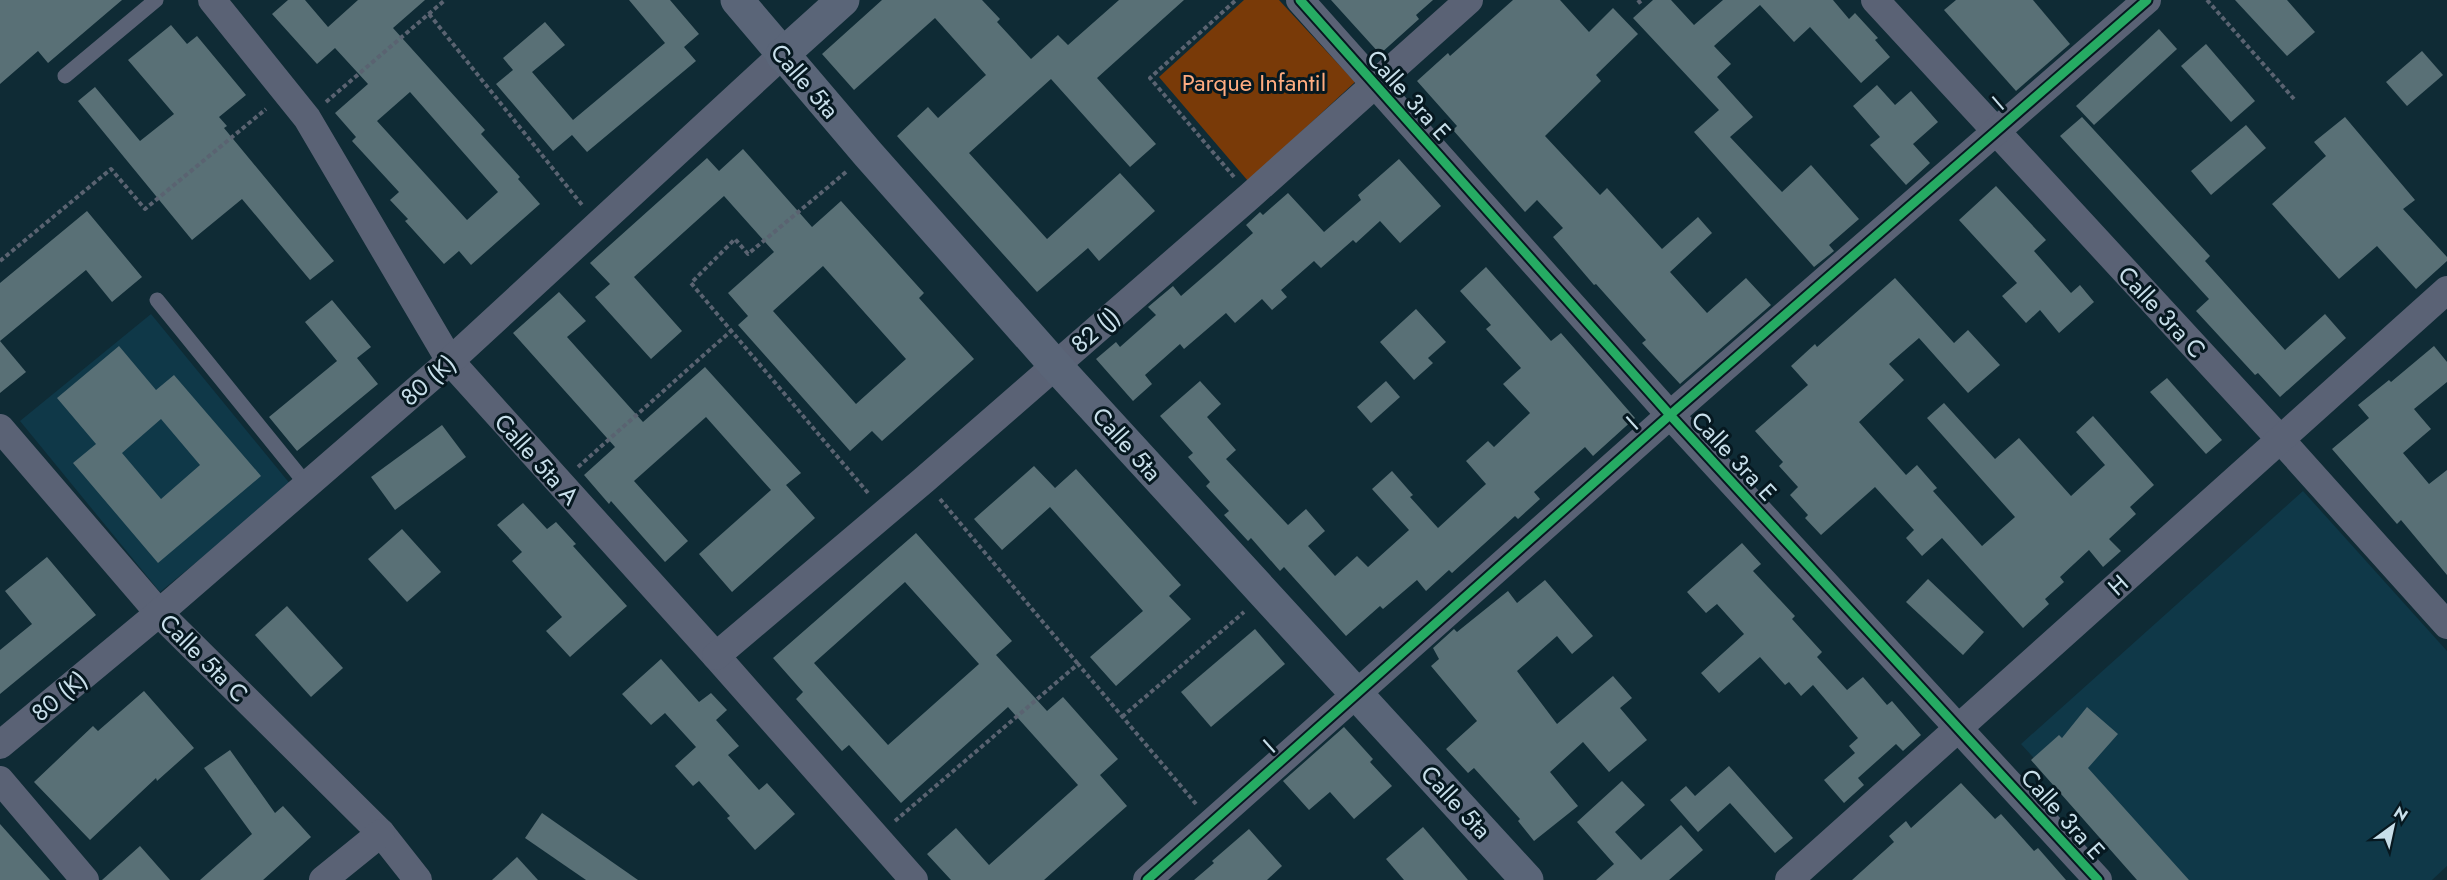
<svg xmlns="http://www.w3.org/2000/svg" width="2447" height="880" font-family="Jost,sans-serif">
	<rect width="100%" height="100%" fill="#0f2b35"/>
	<!-- built -->
	<g fill="#0f3848">
		<path d="M151 314 291 485 160 592 20 421Z"/>
		<path d="M2303 491 2447 651V866L2432 880H2144L2021 744Z"/>
	</g>
	<!-- green -->
	<path fill="#793a08" d="M1244 0H1279L1355 82 1248 181 1159 77Z"/>
	<!-- building -->
	<g fill="#597076" fill-rule="evenodd">
		<path d="M0 0H122L48 63 38 51 0 84Z"/>
		<path d="M288 0H305L328 27 358 0H425L393 28 485 130 481 134 520 177 518 179 540 204 471 265 459 251 444 264 405 221 408 219 390 200 399 192 352 141 356 137 335 113 368 84 335 48 317 64 272 14ZM410 92 498 192 467 220 377 121Z"/>
		<path d="M629 0H670L699 34 684 47 696 61 587 152 572 135 553 151 496 84 513 70 503 58 545 22 565 45 532 72 573 120 665 43Z"/>
		<path d="M882 0H982L1000 19 997 22 1031 59 1058 35 1068 45 1119 0H1184L1097 78 1156 144 1130 167 1051 79 969 153 1047 239 1120 173 1155 211 1099 261 1088 248 1037 292 897 136 928 107 938 118 986 75 935 18 854 90 822 54Z"/>
		<path d="M1331 0H1433L1416 15 1419 19 1380 54Z"/>
		<path d="M1513 0H1560L1589 32 1613 8 1638 34 1596 75 1601 81 1545 136 1600 195 1607 188 1662 249 1698 217 1712 233 1670 272 1707 313 1746 278 1771 305 1680 384 1642 343 1646 340 1596 284 1594 285 1553 237 1563 228 1537 200 1525 212 1453 130 1457 126 1417 81 1448 53 1450 56Z"/>
		<path d="M1653 0H1671L1694 25 1723 0H1833L1849 19 1855 13 1878 38 1875 40 1890 57 1861 83 1810 27 1794 42 1760 5 1714 46 1731 64 1717 77 1753 117 1730 137 1782 192 1811 165 1859 219 1829 245 1834 251 1814 267 1694 132 1719 110 1633 18Z"/>
		<path d="M1956 0H2033L2070 44 2016 91 1944 10Z"/>
		<path d="M2235 0H2287L2315 32 2287 56Z"/>
		<path d="M171 25 187 44 197 36 246 95 219 117 227 126 224 128 334 261 310 280 242 199 192 240 78 101 95 87 140 141 174 114 128 60Z"/>
		<path d="M2159 29 2177 49 2094 125 2076 106Z"/>
		<path d="M2206 44 2255 101 2231 122 2181 66Z"/>
		<path d="M2422 51 2443 75 2407 106 2386 82Z"/>
		<path d="M1877 85 1895 105 1911 91 1938 122 1913 144 1930 163 1906 185 1870 145 1880 137 1853 106Z"/>
		<path d="M2082 117 2210 256 2205 261 2285 350 2325 314 2346 338 2280 397 2258 373 2255 375 2196 311 2209 299 2060 136Z"/>
		<path d="M2345 117 2415 200 2403 209 2447 257V261L2416 289 2377 246 2339 279 2272 204 2326 156 2314 142Z"/>
		<path d="M2246 125 2266 148 2211 195 2191 171Z"/>
		<path d="M743 149 812 227 841 201 924 293 919 298 974 359 882 441 872 431 850 451 738 325 748 316 728 293 774 252 724 196 634 277 682 331 651 359 595 297 610 284 590 263 707 158 719 171ZM823 266 906 359 856 404 773 311Z"/>
		<path d="M1399 159 1441 206 1400 243 1380 221 1356 243 1353 240 1321 268 1314 261 1281 290 1287 297 1272 310 1262 299 1235 323 1226 313 1184 349 1180 344 1145 375 1152 384 1133 401 1096 359 1116 342 1120 347 1156 315 1148 307 1173 286 1181 296 1218 264 1253 233 1246 225 1260 212 1263 215 1288 193 1324 232 1361 200 1358 195Z"/>
		<path d="M1996 186 2046 240 2034 251 2071 293 2080 285 2094 302 2059 333 2040 310 2026 323 2002 296 2017 283 1959 220Z"/>
		<path d="M87 211 142 277 112 302 86 270 0 341V283Z"/>
		<path d="M1486 267 1551 341 1561 333 1635 418 1593 456 1585 447 1534 492 1540 499 1518 519 1515 516 1452 573 1449 570 1426 591 1417 580 1383 609 1380 606 1346 636 1284 567 1280 571 1251 538 1248 541 1224 515 1229 511 1206 486 1210 482 1188 457 1193 453 1160 416 1200 381 1221 404 1207 417 1236 450 1226 459 1288 525 1306 509 1325 531 1308 546 1335 576 1357 556 1368 567 1409 530 1372 489 1392 471 1413 495 1410 497 1438 528 1486 484 1466 461 1488 441 1494 447 1530 413 1503 384 1521 368 1486 329 1491 325 1460 291Z"/>
		<path d="M1895 278 1954 343 1968 330 2000 365 1968 393 1919 338 1889 364 1904 380 1859 422 1906 475 1917 465 1937 488 1933 491 1982 546 2015 517 1927 418 1944 403 1995 459 2019 438 2071 496 2105 465 2076 432 2093 416 2154 485 2130 507 2136 514 2109 539 2121 551 2103 567 2089 550 2060 577 2064 582 2045 599 2049 604 2023 628 1942 538 1922 556 1906 538 1914 530 1875 487 1821 535 1805 518 1808 515 1790 495 1798 487 1779 466 1783 462 1755 431 1808 385 1791 366 1815 344 1817 347Z"/>
		<path d="M559 292 586 321 567 337 643 422 705 367 801 473 786 485 815 518 732 592 699 554 771 490 706 417 634 481 688 541 665 562 611 501 609 504 584 475 615 447 513 333Z"/>
		<path d="M332 300 371 347 357 358 378 384 297 451 269 417 337 361 305 322Z"/>
		<path d="M1416 309 1446 342 1428 358 1433 363 1414 380 1380 342Z"/>
		<path d="M0 341 26 372 0 393Z"/>
		<path d="M119 346 156 390 174 375 261 476 158 563 73 463 96 444 57 398ZM161 419 200 465 161 499 122 453Z"/>
		<path d="M2434 346 2447 362V382L2414 409 2431 429 2403 453 2429 484 2447 470V575L2401 520 2397 524 2332 449 2369 418 2358 405 2389 380 2391 382Z"/>
		<path d="M2167 378 2222 440 2206 454 2150 392Z"/>
		<path d="M1386 381 1400 397 1371 423 1357 407Z"/>
		<path d="M442 425 466 457 395 510 371 477Z"/>
		<path d="M1034 466 1055 488 1076 469 1181 585 1169 596 1191 619 1116 686 1090 657 1143 611 1050 507 1002 550 974 519Z"/>
		<path d="M523 503 547 529 556 522 576 544 573 546 627 606 570 657 546 631 562 617 512 561 522 552 497 525Z"/>
		<path d="M402 529 441 572 407 602 368 559Z"/>
		<path d="M916 533 1012 641 996 655 1047 711 1063 697 1118 759 1100 775 1127 806 1044 880H951L927 854 956 828 989 865 1078 785 1008 707 901 803 849 745 842 751 796 699 803 692 773 658ZM905 582 979 664 888 745 814 663Z"/>
		<path d="M1742 543 1761 564 1753 571 1795 616 1792 619 1822 652 1817 657 1847 690 1863 677 1887 705 1892 701 1921 735 1903 751 1896 744 1858 778 1864 785 1844 803 1824 780 1855 753 1849 746 1858 738 1813 685 1801 696 1789 682 1785 685 1760 657 1719 693 1701 673 1744 634 1717 604 1706 613 1687 592Z"/>
		<path d="M47 557 96 615 0 694V650L32 624 5 591Z"/>
		<path d="M1928 579 1984 632 1963 655 1906 602Z"/>
		<path d="M1545 580 1593 636 1572 654 1557 636 1517 671 1557 724 1613 676 1632 698 1620 708 1647 740 1609 772 1583 742 1550 772 1578 806 1534 841 1518 821 1520 819 1474 768 1468 773 1446 749 1477 721 1431 666 1439 659 1433 648 1454 629 1457 632 1508 591 1517 603Z"/>
		<path d="M287 606 343 668 311 697 255 635Z"/>
		<path d="M1255 629 1285 664 1211 727 1181 692Z"/>
		<path d="M661 659 699 702 711 693 727 710 716 720 739 746 728 755 759 790 767 783 795 814 755 850 727 818 730 816 699 781 693 786 675 766 696 747 665 713 651 725 622 694Z"/>
		<path d="M144 691 194 748 157 781 156 778 90 840 34 782 93 726 98 731Z"/>
		<path d="M2087 707 2118 734 2088 768 2189 880H2137L2031 760 2059 735 2062 738Z"/>
		<path d="M1344 727 1373 759 1370 762 1392 786 1354 819 1330 792 1309 810 1283 781Z"/>
		<path d="M230 750 275 813 283 806 311 837 263 880H200L252 834 204 768Z"/>
		<path d="M1729 766 1793 838 1775 853 1730 803 1698 832 1670 800 1686 786 1695 796Z"/>
		<path d="M1622 781 1645 805 1615 832 1641 860 1681 825 1703 850 1669 880H1596L1614 864 1577 822Z"/>
		<path d="M1961 783 1995 819 2001 814 2034 851 2038 848 2066 880H1852L1894 842 1889 836 1906 821 1911 828Z"/>
		<path d="M542 813 638 880H586L525 838Z"/>
		<path d="M0 824 50 880H0Z"/>
		<path d="M1423 827 1468 880H1404L1386 859Z"/>
		<path d="M1249 829 1282 866 1267 880H1194L1214 863 1212 861Z"/>
		<path d="M140 846 170 880H102Z"/>
		<path d="M517 857 538 880H492Z"/>
	</g>
	<g fill="none" stroke-linecap="round" stroke-linejoin="round">
		<!-- path -->
		<g stroke="#5a6371" stroke-width="4" stroke-dasharray="4.5 3" stroke-linecap="butt">
			<path d="M1638 0 1641 4"/>
			<path d="M2207 0 2294 99"/>
			<path d="M429 14 582 205"/>
			<path d="M326 102 445 0"/>
			<path d="M846 172 748 254 735 239 691 283 868 493"/>
			<path d="M1234 177 1150 78 1236 0"/>
			<path d="M0 261 111 169 145 209 266 109"/>
			<path d="M578 467 732 330"/>
			<path d="M940 499 1078 664"/>
			<path d="M1122 717 1244 612"/>
			<path d="M895 821 1078 664 1196 804"/>
		</g>
		<!-- lane -->
		<g stroke="#5a6275" stroke-width="15">
			<path d="M65 76 156 0"/>
			<path d="M157 300 307 485"/>
		</g>
		<!-- street -->
		<g stroke="#5a6275" stroke-width="28">
			<path d="M212 0 307 118 450 361 716 656 914 880"/>
			<path d="M1300 0 1670 415 2098 880"/>
			<path d="M1875 0 2280 439 2447 625"/>
			<path d="M0 428 159 613 381 833 418 880"/>
			<path d="M716 656 924 480 1250 196 1469 0"/>
			<path d="M0 745 159 613 450 361 782 55"/>
			<path d="M0 780 85 880"/>
			<path d="M323 880 381 833"/>
			<path d="M1147 880 1670 415 2147 0"/>
			<path d="M1789 880 2447 290"/>
		</g>
		<!-- secondary -->
		<g stroke="#5a6578" stroke-width="33">
			<path d="M737 0 868 154 1055 365 1527 880"/>
			<path d="M782 55 843 0"/>
		</g>
		<defs>
			<g id="cycleway">
				<path d="M1300 0 1670 415 2098 880"/>
				<path d="M1147 880 1670 415 2147 0"/>
			</g>
		</defs>
		<!-- cycleway casing -->
		<use href="#cycleway" stroke="#061820" stroke-width="13"/>
		<!-- cycleway -->
		<use href="#cycleway" stroke="#26ab63" stroke-width="9"/>
	</g>
	<g text-anchor="middle" dominant-baseline="central" stroke-width="6" stroke-linejoin="round" paint-order="stroke">
		<!-- street labels -->
		<g font-size="24" fill="#c8dfea" stroke="#061820">
			<text transform="translate(805 81) rotate(49)">Calle 5ta</text>
			<text transform="translate(1409 95) rotate(48)">Calle 3ra E</text>
			<text transform="translate(1998 103) rotate(-41)">I</text>
			<text transform="translate(2162 312) rotate(47)">Calle 3ra C</text>
			<text transform="translate(1095 330) rotate(-41)">82 (J)</text>
			<text transform="translate(428 380) rotate(-41)">80 (K)</text>
			<text transform="translate(1632 423) rotate(-42)">I</text>
			<text transform="translate(1127 444) rotate(48)">Calle 5ta</text>
			<text transform="translate(1734 456) rotate(47)">Calle 3ra E</text>
			<text transform="translate(537 459) rotate(48)">Calle 5ta A</text>
			<text transform="translate(2118 585) rotate(-42)">H</text>
			<text transform="translate(204 658) rotate(45)">Calle 5ta C</text>
			<text transform="translate(59 696) rotate(-40)">80 (K)</text>
			<text transform="translate(1269 746) rotate(-42)">I</text>
			<text transform="translate(1456 802) rotate(47)">Calle 5ta</text>
			<text transform="translate(2063 814) rotate(48)">Calle 3ra E</text>
		</g>
		<!-- park labels -->
		<g font-size="24" fill="#ffac80" stroke="#061820">
			<text x="1254" y="82">Parque Infantil</text>
		</g>
	</g>
	<!-- north arrow -->
	<g transform="translate(2393 826) rotate(33)" stroke="#061820" stroke-width="4.5" paint-order="stroke">
	<path d="M0-4.5L10 22L0 15L-10 22Z" fill="#c8dfea"/>
	<text y="-9" font-size="16" font-weight="bold" text-anchor="middle" fill="#c8dfea">N</text>
	</g>
</svg>
